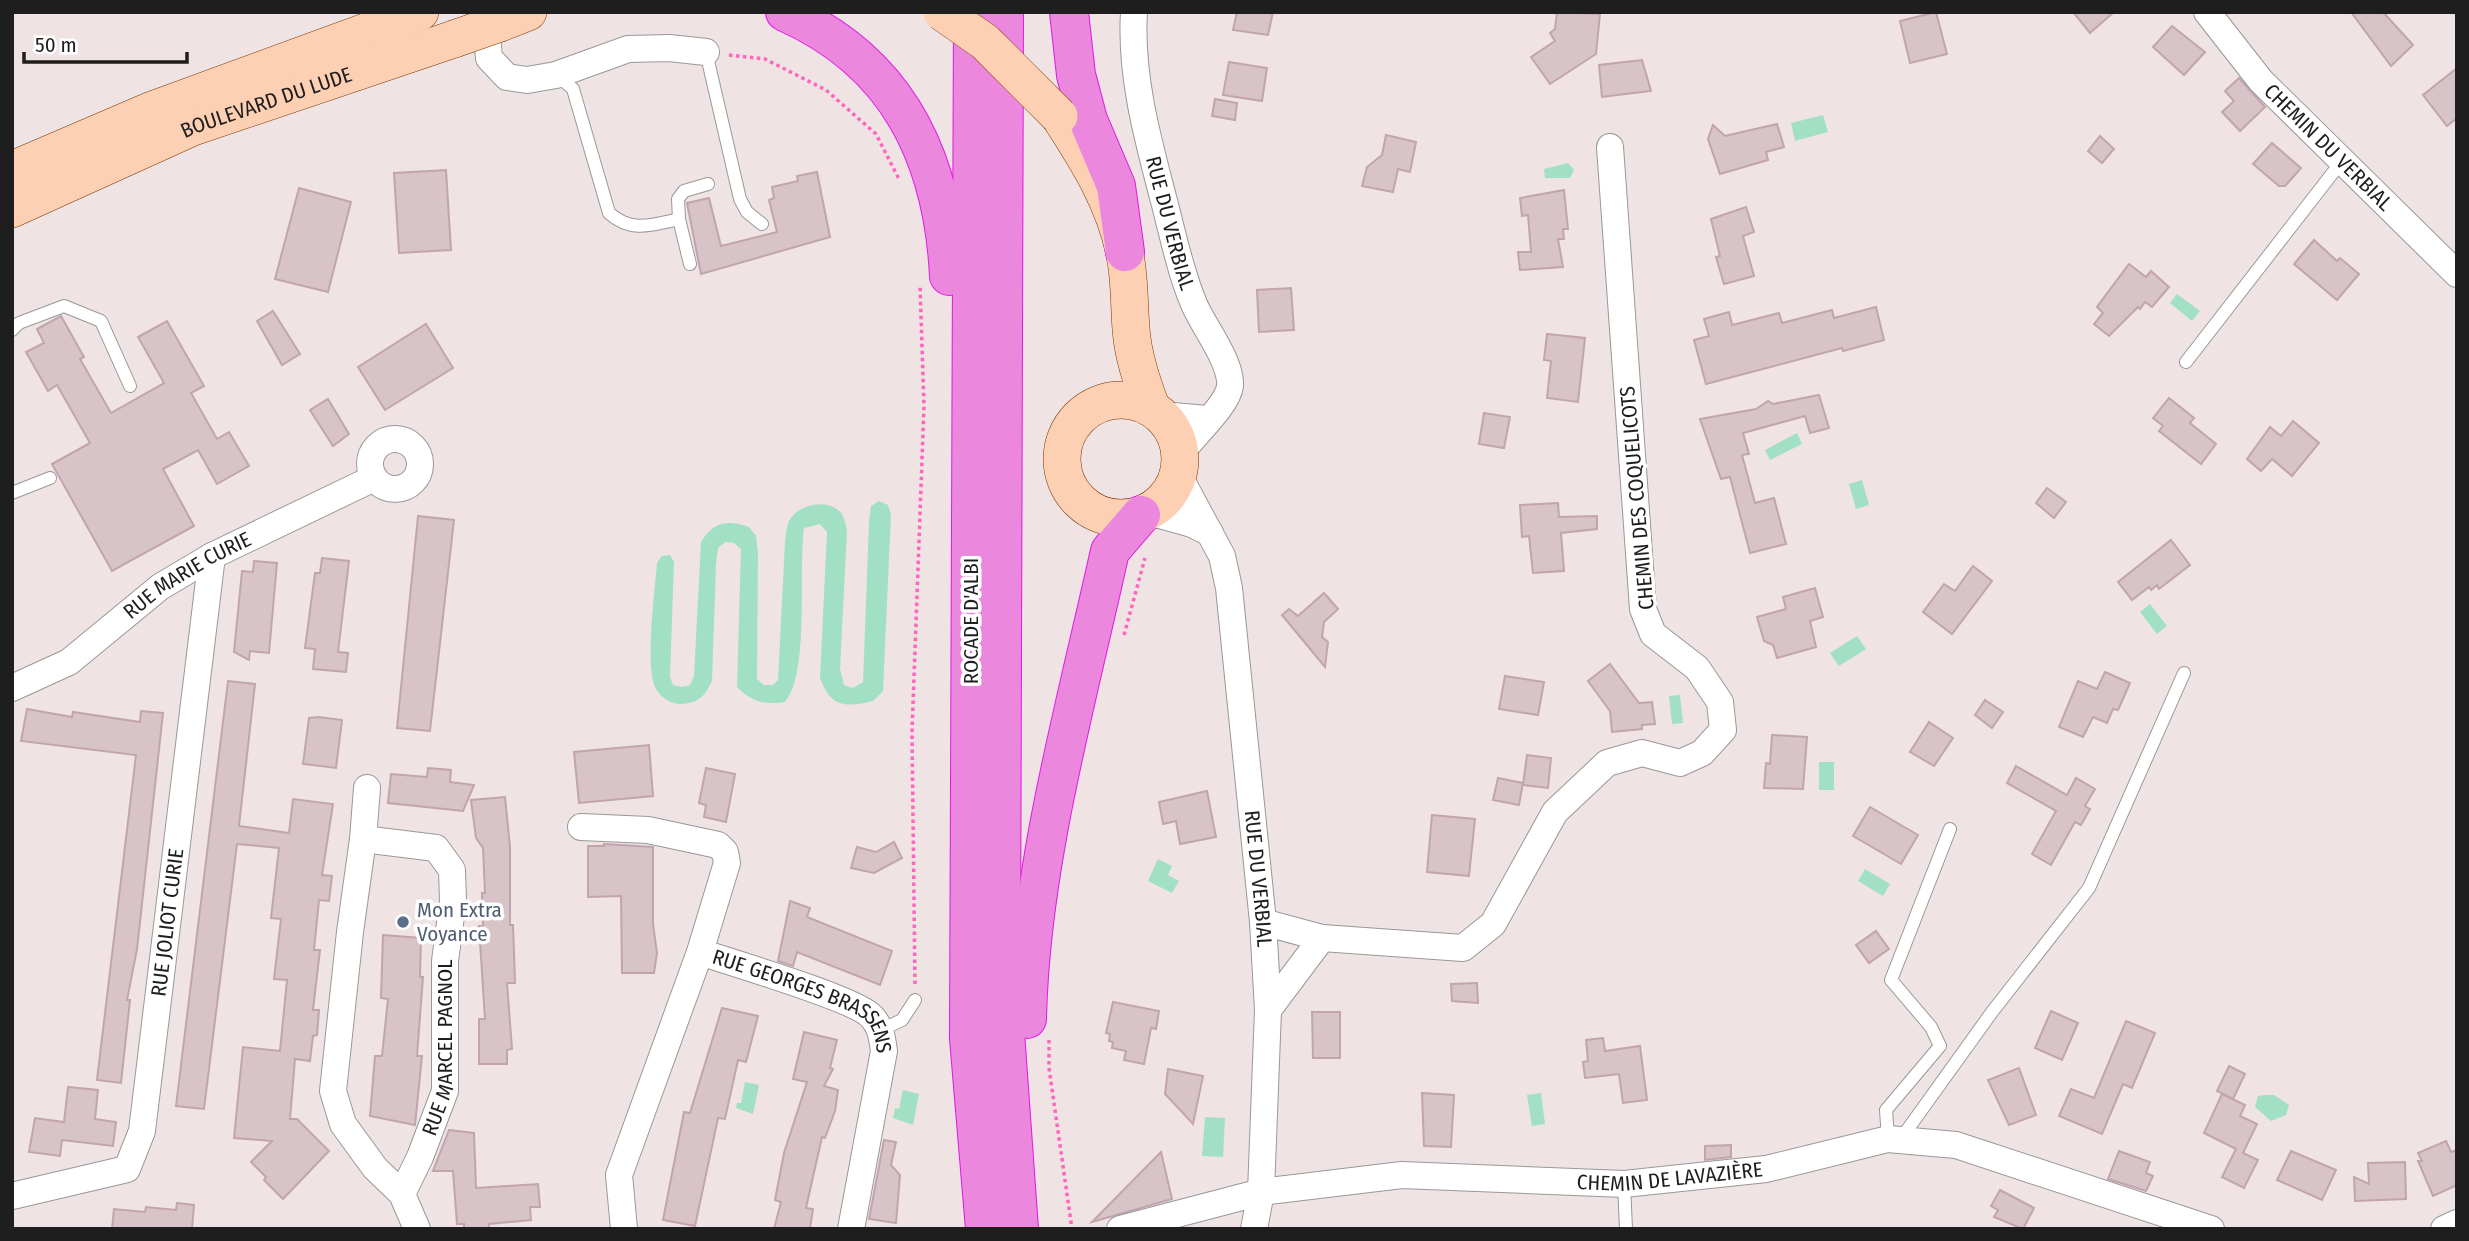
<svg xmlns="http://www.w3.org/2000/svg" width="2469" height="1241" font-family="'Fira Sans Condensed',sans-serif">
	<rect width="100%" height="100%" fill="#f0e3e4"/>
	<!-- water -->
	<g fill="#a1e0c4">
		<path d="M1823 115 1828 132 1795 141 1791 123Z"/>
		<path d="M1568 163 1574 170 1570 178H1545L1544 169Z"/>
		<path d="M2177 294 2200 311 2192 321 2170 303Z"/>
		<path d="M1797 433 1802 444 1770 460 1765 450Z"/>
		<path d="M1862 480 1869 505 1856 509 1849 484Z"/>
		<path d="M879 501 888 505 891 514 883 691 873 701C844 708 831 707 820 678L827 532 820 524 804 528C798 571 810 672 785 702 764 705 752 702 737 687L741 549 734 543 725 542 718 548 716 564 712 681C704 697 699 703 680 704 670 704 659 696 655 687 645 666 655 589 657 563L662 556 670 555 674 562 670 677 673 685 682 687 690 685 694 676 701 542C713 522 727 519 749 527L756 536 758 553 757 679 764 685H773L778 680 785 542C786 536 786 527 789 521 798 504 829 497 842 514 844 518 846 525 847 530L840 669 844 685 853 688 863 682 869 522 871 506Z"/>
		<path d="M2150 604 2167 626 2157 634 2140 612Z"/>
		<path d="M1857 636 1866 649 1839 666 1830 653Z"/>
		<path d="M1680 695 1683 723 1672 724 1669 696Z"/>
		<rect x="1819" y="762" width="15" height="28"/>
		<path d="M1158 859 1172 866 1168 875 1179 881 1172 893 1148 881Z"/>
		<path d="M1865 869 1890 884 1883 896 1858 881Z"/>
		<path d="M745 1082 759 1085 753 1114 736 1108 737 1103H741Z"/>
		<path d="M903 1090 919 1094 913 1125 893 1118 895 1108 899 1109Z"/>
		<path d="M1541 1093 1545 1124 1532 1126 1527 1095Z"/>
		<path d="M2265 1095H2274L2289 1105 2286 1115 2271 1121 2255 1107 2258 1096Z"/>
		<path d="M1205 1117 1225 1118 1223 1157 1202 1156Z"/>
	</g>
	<!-- building -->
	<g fill="#d7c3c8" stroke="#c2a5ac" stroke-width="2">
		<path d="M1237 12H1273L1268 35 1233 30Z"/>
		<path d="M1557 12 1600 14 1596 54 1550 84 1531 57 1555 41 1550 33 1555 29Z"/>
		<path d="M1936 12 1947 54 1910 63 1900 21Z"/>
		<path d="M2073 12H2114L2090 33Z"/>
		<path d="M2351 12H2383L2413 45 2391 66Z"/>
		<path d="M2172 26 2205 52 2184 75 2153 47Z"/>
		<path d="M1642 60 1651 91 1602 97 1599 65Z"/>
		<path d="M1229 62 1267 68 1262 101 1223 95Z"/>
		<path d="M2457 68V118L2447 126 2423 95Z"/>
		<path d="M2239 78 2265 107 2240 131 2222 112 2234 101 2225 91Z"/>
		<path d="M1215 99 1237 103 1235 120 1212 116Z"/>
		<path d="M1777 124 1784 147 1766 152 1768 160 1720 174 1708 139 1713 125 1725 136Z"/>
		<path d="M1386 135 1416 142 1410 172 1398 169 1393 192 1362 186 1367 167 1382 155Z"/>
		<path d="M2100 136 2114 149 2102 163 2088 151Z"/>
		<path d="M2272 143 2301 168 2285 186H2279L2253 164Z"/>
		<path d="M446 170 451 250 399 253 394 173Z"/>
		<path d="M817 172 830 237 701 274 687 203 709 198 721 246 777 232 769 200 774 198 772 187 798 181 797 176Z"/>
		<path d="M299 188 351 202 328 292 275 279Z"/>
		<path d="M1564 190 1568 229H1563L1564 239H1558L1563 267 1520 270 1518 252H1531L1528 215 1522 216 1520 198Z"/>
		<path d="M1746 207 1754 232 1743 236 1754 276 1724 284 1716 257 1720 256 1711 219Z"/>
		<path d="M2314 240 2337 261 2340 258 2359 274 2337 300 2294 264Z"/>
		<path d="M2129 264 2146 277 2151 271 2169 287 2152 307 2145 302 2140 309 2138 307 2109 336 2094 324 2103 313 2097 307Z"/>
		<path d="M1291 288 1294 330 1259 332 1257 290Z"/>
		<path d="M1876 307 1884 340 1843 351 1842 348 1706 384 1694 340 1709 336 1704 319 1729 312 1732 325 1779 313 1782 323 1832 310 1834 318Z"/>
		<path d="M273 311 300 354 282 365 257 321Z"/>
		<path d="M61 316 84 357 80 359 111 413 164 383 138 337 167 321 204 386 191 393 217 439 229 432 249 466 217 484 198 450 163 469 194 526 112 571 52 464 90 443 57 385 48 391 26 352 44 343 37 329Z"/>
		<path d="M426 324 453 368 385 410 358 367Z"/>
		<path d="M1547 334 1585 338 1578 402 1547 398 1551 361 1544 360Z"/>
		<path d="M1819 395 1829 428 1810 433 1805 416 1743 433 1749 454 1742 455 1755 503 1774 498 1786 544 1750 553 1730 477 1721 479 1700 419 1756 409 1768 401 1773 404Z"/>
		<path d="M2169 398 2194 418 2190 423 2216 444 2201 464 2159 431 2163 426 2153 418Z"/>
		<path d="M328 399 349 434 333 446 310 410Z"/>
		<path d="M1484 413 1510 417 1504 448 1479 444Z"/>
		<path d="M2293 421 2319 443 2292 476 2272 459 2261 471 2247 459 2270 427 2281 436Z"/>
		<path d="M2047 488 2066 502 2054 518 2036 503Z"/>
		<path d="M1558 503 1559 517 1597 516V529L1561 533 1564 571 1533 573 1529 536 1522 537 1520 505Z"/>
		<path d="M418 516 454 520 430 731 397 728Z"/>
		<path d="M2171 540 2190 565 2159 589 2157 585 2151 590 2149 587 2132 600 2118 582Z"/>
		<path d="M322 558 349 561 338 652 348 653 346 672 313 669 315 649 305 648 315 573H320Z"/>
		<path d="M254 561 277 563 269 653 250 651 249 660 234 652 242 571 253 572Z"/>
		<path d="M1973 566 1992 581 1952 634 1923 612 1944 584 1955 591Z"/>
		<path d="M1815 588 1823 617 1810 621 1816 647 1777 658 1773 645 1764 641 1757 617 1786 609 1783 597Z"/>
		<path d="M1324 593 1338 609 1324 622 1322 637 1328 642 1325 667 1282 615 1289 609 1298 616Z"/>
		<path d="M1610 664 1639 703 1652 702 1655 724 1642 725V729L1612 732 1610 711 1588 681Z"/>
		<path d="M2105 672 2130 683 2118 710 2113 709 2107 723 2093 717 2083 737 2059 727 2078 681 2097 689Z"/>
		<path d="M1505 676 1544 682 1538 715 1499 709Z"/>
		<path d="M228 681 255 684 239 826 289 833 293 799 333 804 322 875 332 876 329 901 319 900 314 950H320L313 1010H319L317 1035 313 1036 310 1061 295 1059 290 1119H297L329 1151 283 1199 264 1180 266 1177 251 1162 272 1141 234 1138 243 1047 280 1051 287 980 274 979 281 919 271 918 279 848 237 844 204 1109 176 1106Z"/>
		<path d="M1985 700 2003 712 1992 728 1975 715Z"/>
		<path d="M27 709 72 717 73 712 140 722 141 711 163 713 137 949 127 1000H130L121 1083 97 1080 136 755 21 741Z"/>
		<path d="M319 717 342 720 336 768 303 764 309 718Z"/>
		<path d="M1929 722 1953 738 1934 766 1910 752Z"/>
		<path d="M1772 735 1807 737 1803 789 1764 788 1766 763 1770 764Z"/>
		<path d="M649 745 653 796 579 803 574 752Z"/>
		<path d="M1527 755 1551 758 1548 788 1523 785Z"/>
		<path d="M2016 766 2067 795 2076 778 2095 789 2085 806 2090 809 2081 825 2075 822 2051 865 2032 854 2056 811 2007 783Z"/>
		<path d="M428 768 451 770 450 782 474 785 463 811 388 803 391 774 427 777Z"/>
		<path d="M706 768 735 774 726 822 704 817 706 805 699 803Z"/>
		<path d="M1498 778 1523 783 1519 805 1493 800Z"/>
		<path d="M1207 791 1216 837 1180 844 1176 821 1163 824 1159 802Z"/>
		<path d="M505 797 510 847V925H513L514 952 515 983H507L512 1049 507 1050V1064H479V1019H485L479 926H483L482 893H485L483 848 476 838 471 800Z"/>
		<path d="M1870 807 1918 835 1901 864 1853 836Z"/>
		<path d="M1432 815 1475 819 1469 876 1427 872Z"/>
		<path d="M894 842 902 858 874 873 851 868 857 847 876 852Z"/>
		<path d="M604 844 653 847V924L657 953 654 973H622L621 896 588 897V846H604Z"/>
		<path d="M790 901 810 908 807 917 892 951 880 985 797 952 793 966 778 961Z"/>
		<path d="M1876 931 1889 949 1869 963 1856 945Z"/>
		<path d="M383 935 421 938 420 977H423L417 1056H422L415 1125 370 1116 375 1056H382L388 999 381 998Z"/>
		<path d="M1477 983 1478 1003 1452 1001 1451 984Z"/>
		<path d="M1113 1002 1159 1011 1156 1029 1151 1028 1144 1064 1124 1060 1126 1051 1112 1048 1113 1042 1109 1041 1110 1034 1106 1033Z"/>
		<path d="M722 1008 758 1016 746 1062 738 1060 725 1119 718 1118 695 1226 663 1220 684 1112 690 1113Z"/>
		<path d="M2051 1011 2078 1023 2062 1060 2035 1048Z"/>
		<path d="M1312 1012H1340V1058H1313Z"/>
		<path d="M2126 1021 2155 1033 2132 1088 2123 1084 2102 1134 2059 1116 2071 1089 2094 1098Z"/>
		<path d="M804 1032 837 1040 830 1068 833 1069 824 1086 838 1090 835 1111 825 1138 822 1137 806 1208 813 1209 810 1229H774L781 1202 775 1200 784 1153 807 1082 793 1079Z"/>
		<path d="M1603 1038 1605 1051 1640 1046 1647 1100 1623 1103 1619 1074 1585 1078 1583 1062 1588 1061 1586 1040Z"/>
		<path d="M2229 1066 2245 1074 2233 1099 2217 1091Z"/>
		<path d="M2019 1068 2036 1115 2009 1125 1988 1080Z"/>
		<path d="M1168 1069 1203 1076 1193 1124 1165 1094Z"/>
		<path d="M68 1087 98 1090 95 1119 116 1122 113 1146 62 1140 60 1156 29 1152 35 1118 64 1122Z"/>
		<path d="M1422 1093 1454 1095 1451 1147 1424 1146Z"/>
		<path d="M2222 1094 2245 1105 2240 1116 2257 1124 2243 1153 2258 1160 2244 1188 2222 1177 2236 1149 2204 1133Z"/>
		<path d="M449 1130 474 1133 476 1188 538 1184 540 1207H530L531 1220 489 1224V1229H464V1224H457L453 1171H433Z"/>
		<path d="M884 1140 896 1142 891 1165 900 1175 896 1223 869 1219Z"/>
		<path d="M2446 1141 2451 1152 2457 1150V1185L2433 1196 2418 1161H2422L2418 1153Z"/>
		<path d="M1731 1145V1157L1705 1160V1146Z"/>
		<path d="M2119 1151 2150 1162 2146 1173 2153 1176 2146 1191 2108 1179Z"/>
		<path d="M2291 1151 2336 1170 2322 1200 2277 1180Z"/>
		<path d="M1161 1152 1172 1199 1092 1222Z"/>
		<path d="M2405 1162 2406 1199 2355 1201 2354 1177 2369 1184 2368 1163Z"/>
		<path d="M2000 1190 2034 1208 2023 1229 1994 1217 1998 1210 1991 1206Z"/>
		<path d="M177 1203 194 1205 192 1229H112L114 1209 145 1212 146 1207 176 1210Z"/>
	</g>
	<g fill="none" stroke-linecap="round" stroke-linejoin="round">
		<defs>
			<g id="lane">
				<path d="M706 52 740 199 747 212 762 224"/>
				<path d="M557 75 573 89 609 213C631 233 652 225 679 219"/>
				<path d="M690 264 679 219 678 199 684 191 708 184"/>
				<path d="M12 330 19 323 64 306 101 321 130 386"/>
				<path d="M2186 362 2342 161"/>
				<path d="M12 493 50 478"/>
				<path d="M881 1030 902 1020 915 1000"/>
				<path d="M1888 1139 1886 1110 1940 1046 1931 1027 1891 980 1950 829"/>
				<path d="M1900 1140 1992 1012 2089 888 2184 673"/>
				<path d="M1624 1184 1626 1229"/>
			</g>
			<g id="street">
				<path d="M485 12 489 58 507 77 527 80 556 75 628 49 669 48 706 52"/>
				<path id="s1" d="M1134 12C1130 76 1148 140 1164 201 1173 235 1180 271 1194 304 1203 326 1232 362 1230 386 1228 405 1192 437 1180 454"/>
				<path id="s2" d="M2207 12 2261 81 2457 274"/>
				<path d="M1161 415 1207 419"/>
				<circle cx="395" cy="464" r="25"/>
				<path id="s3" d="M1178 474 1222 556 1229 588 1263 922 1268 1010 1261 1192 1254 1229"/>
				<path d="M1149 512 1192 524 1210 533"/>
				<path id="s4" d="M12 688 69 662 160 587 212 556 374 478"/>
				<path d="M581 827 648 830 718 845 725 852 727 863 700 952"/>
				<path d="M363 839 367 788"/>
				<path d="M1263 922 1322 938 1463 948 1493 924 1555 812 1607 763 1642 753 1680 763 1702 753 1723 730 1720 702 1697 668 1653 634 1643 609 1610 147"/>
				<path d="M1268 1010 1322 938"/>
				<path id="s5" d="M402 1194 420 1157 445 1091V961L453 901 452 870 436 848 363 839 350 932 333 1091 343 1124 375 1168 402 1194 417 1229"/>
				<path id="s6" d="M12 1196 127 1169 142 1131 212 556"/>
				<path id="s7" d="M624 1229 619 1175 700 952C730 962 855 999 871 1016 881 1026 882 1038 884 1051L851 1229"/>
				<path id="s8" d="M1120 1229 1261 1192 1402 1175 1624 1184 1766 1169 1888 1139 1956 1145 2211 1229"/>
				<path d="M2444 1229 2457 1223"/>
			</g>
			<g id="secondary">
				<path d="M500 23 528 12"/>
				<path d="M1059 116C1087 159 1115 203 1125 255 1130 280 1129 304 1131 329 1133 356 1142 382 1151 407"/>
				<path d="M12 170 152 110 420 12"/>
				<path id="s9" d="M12 209 193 127 454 39"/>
				<circle cx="1121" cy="459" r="59"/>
			</g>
			<g id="highway">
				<path d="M785 12C898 62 943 157 949 276"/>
				<path d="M973 12 969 1038 985 1229"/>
				<path d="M1004 12 1001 976 1019 1229"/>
				<path d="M1069 12 1076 75 1088 120 1116 186 1125 252"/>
				<path d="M1027 1019C1030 866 1077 701 1110 551L1141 515"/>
			</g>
		</defs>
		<!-- lane casing -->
		<use href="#lane" stroke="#989898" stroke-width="14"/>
		<!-- street casing -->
		<use href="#street" stroke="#989898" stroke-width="28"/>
		<!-- secondary casing -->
		<use href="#secondary" stroke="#7a3500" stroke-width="38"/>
		<!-- highway casing -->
		<use href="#highway" stroke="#e01ae4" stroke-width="40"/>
		<!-- path -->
		<g stroke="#ff65bd" stroke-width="3.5" stroke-dasharray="3.5 3.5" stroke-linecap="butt">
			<path d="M729 55 765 59 826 90 876 134 900 181"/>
			<path d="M1124 635 1145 558"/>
			<path d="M915 984 912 732 924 406 920 285"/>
			<path d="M1049 1040V1068L1072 1229"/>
		</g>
		<!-- lane -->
		<use href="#lane" stroke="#fff" stroke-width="12"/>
		<!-- street -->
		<use href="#street" stroke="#fff" stroke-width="26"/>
		<!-- secondary -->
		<use href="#secondary" stroke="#fdd0b4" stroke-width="37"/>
		<!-- highway -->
		<use href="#highway" stroke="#eb87dd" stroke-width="38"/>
		<defs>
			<g id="secondary-bridge">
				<path d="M942 12 985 42 1059 116"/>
				<path d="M454 39 500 23"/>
			</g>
		</defs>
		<!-- secondary-bridge casing -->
		<use href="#secondary-bridge" stroke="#7a3500" stroke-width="38" stroke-linecap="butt"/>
		<!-- secondary-bridge -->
		<use href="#secondary-bridge" stroke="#fdd0b4" stroke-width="37"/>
	</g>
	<!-- markers -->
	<circle fill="#5c6f8a" stroke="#fff" stroke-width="2.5" cx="403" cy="922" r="7"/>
	<g text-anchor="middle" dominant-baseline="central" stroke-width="7" stroke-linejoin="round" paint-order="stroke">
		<!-- street labels -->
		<g font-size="21" fill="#1e1e1e" stroke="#fff">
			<text stroke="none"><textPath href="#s9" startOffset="276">BOULEVARD DU LUDE</textPath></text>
			<text stroke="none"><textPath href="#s2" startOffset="182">CHEMIN DU VERBIAL</textPath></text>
			<text stroke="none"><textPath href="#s1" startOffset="215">RUE DU VERBIAL</textPath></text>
			<text transform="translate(1637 498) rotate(-95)">CHEMIN DES COQUELICOTS</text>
			<text stroke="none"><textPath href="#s4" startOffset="210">RUE MARIE CURIE</textPath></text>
			<text transform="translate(971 621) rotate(-90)">ROCADE D'ALBI</text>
			<text stroke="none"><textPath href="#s3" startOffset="418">RUE DU VERBIAL</textPath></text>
			<text stroke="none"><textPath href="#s6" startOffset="369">RUE JOLIOT CURIE</textPath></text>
			<text stroke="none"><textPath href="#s7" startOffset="410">RUE GEORGES BRASSENS</textPath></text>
			<text stroke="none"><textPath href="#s5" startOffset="154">RUE MARCEL PAGNOL</textPath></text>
			<text stroke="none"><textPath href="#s8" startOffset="556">CHEMIN DE LAVAZIÈRE</textPath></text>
		</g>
		<!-- service labels -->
		<g font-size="21" fill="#4e5e75" stroke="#fff" text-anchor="start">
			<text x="417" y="910">Mon Extra<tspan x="417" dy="24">Voyance</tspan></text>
		</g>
	</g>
	<!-- border -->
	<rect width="2469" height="1241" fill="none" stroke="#1e1e1e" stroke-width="28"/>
	<!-- scale -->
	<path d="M24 52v10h163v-10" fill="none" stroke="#1e1e1e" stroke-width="3.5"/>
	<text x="35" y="52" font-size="21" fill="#1e1e1e" stroke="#ffffff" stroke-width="5" paint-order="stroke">50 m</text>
</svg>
